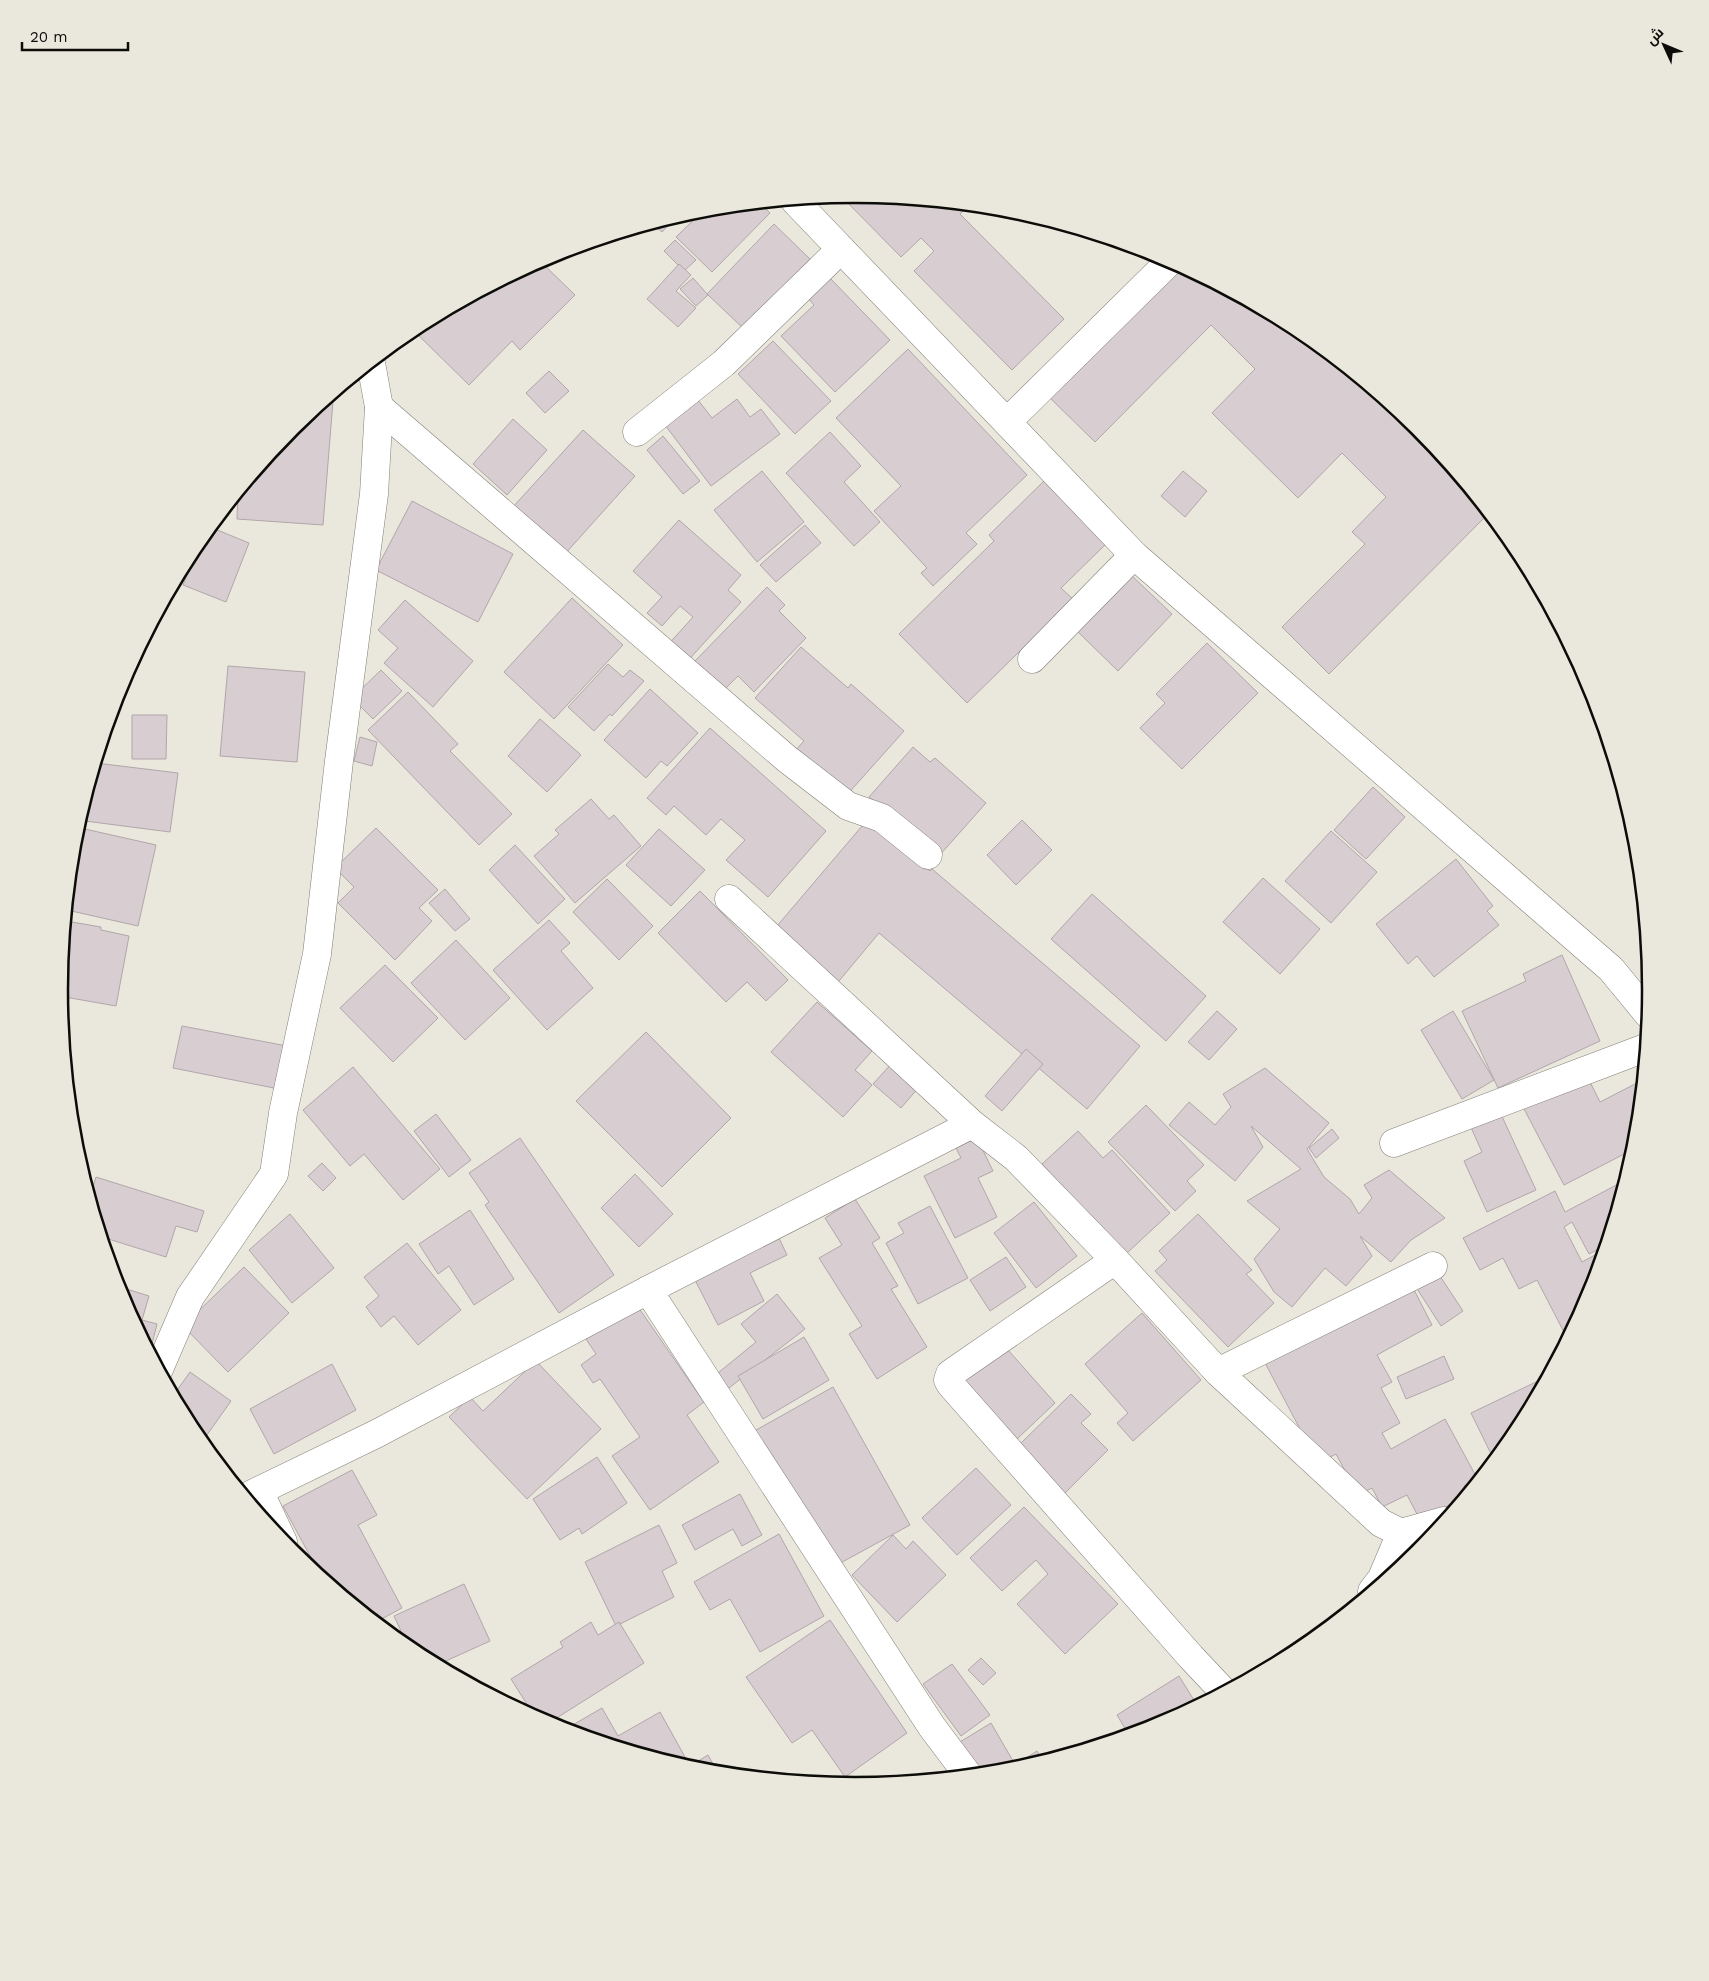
<svg xmlns="http://www.w3.org/2000/svg" width="1709" height="1981" font-family="'Work Sans',Cairo,sans-serif">
	<rect width="100%" height="100%" fill="#eae7dd"/>
	<!-- building -->
	<g fill="#d8cdd1" stroke="#b1a6aa">
		<path d="M855 195 968 206 960 214 1064 319 1012 370 914 271 934 251 921 238 901 257 841 196Z"/>
		<path d="M761 204 770 213 712 272 676 237 704 210Z"/>
		<path d="M676 217 662 232 653 224Z"/>
		<path d="M774 224 810 259 744 329 707 294Z"/>
		<path d="M675 240 696 260 684 271 664 251Z"/>
		<path d="M540 261 575 295 520 350 512 341 469 385 412 329Z"/>
		<path d="M679 264 691 275 676 291 696 308 678 327 647 299Z"/>
		<path d="M1177 265 1297 329 1417 428 1488 514 1329 674 1282 627 1365 544 1352 532 1386 497 1342 453 1298 498 1212 413 1255 369 1211 325 1095 442 1048 396Z"/>
		<path d="M827 275 890 340 835 392 781 336 814 305 806 296Z"/>
		<path d="M693 278 708 295 696 306 680 289Z"/>
		<path d="M773 341 831 401 795 434 738 374Z"/>
		<path d="M908 349 1027 475 966 533 977 544 933 586 921 573 927 568 874 511 901 486 836 418Z"/>
		<path d="M549 371 569 391 545 413 526 393Z"/>
		<path d="M737 399 750 417 761 409 780 434 711 486 665 425 698 400 712 418Z"/>
		<path d="M325 400 333 401 323 525 237 519 238 493 292 428Z"/>
		<path d="M513 419 547 450 507 495 473 464Z"/>
		<path d="M583 430 635 476 564 555 512 508Z"/>
		<path d="M830 432 861 466 844 482 880 522 854 546 786 473Z"/>
		<path d="M663 436 700 481 683 494 647 450Z"/>
		<path d="M762 471 804 522 757 562 714 510Z"/>
		<path d="M1183 471 1207 491 1185 517 1161 496Z"/>
		<path d="M1046 479 1108 542 1061 588 1073 599 967 703 899 634 994 541 989 535Z"/>
		<path d="M412 501 513 554 478 622 376 570Z"/>
		<path d="M679 520 741 575 728 590 741 602 685 664 666 647 693 617 680 606 662 626 647 613 662 597 633 571Z"/>
		<path d="M805 525 821 543 776 582 760 565Z"/>
		<path d="M210 527 249 543 226 602 183 585 203 536Z"/>
		<path d="M1130 574 1172 614 1118 671 1076 630Z"/>
		<path d="M767 587 785 605 779 611 806 638 754 692 738 676 724 690 695 661Z"/>
		<path d="M572 598 623 645 554 719 504 672Z"/>
		<path d="M405 600 473 661 433 707 384 663 398 648 378 630Z"/>
		<path d="M1207 643 1258 693 1182 769 1140 728 1165 703 1156 694Z"/>
		<path d="M801 647 848 688 851 684 904 731 845 797 794 752 804 741 755 698Z"/>
		<path d="M608 664 623 677 630 670 644 681 612 716 610 714 594 731 568 707Z"/>
		<path d="M228 666 305 672 297 762 220 756Z"/>
		<path d="M381 670 402 691 373 719 352 698Z"/>
		<path d="M650 689 698 733 667 766 661 761 646 778 604 740Z"/>
		<path d="M408 692 458 744 450 751 512 814 479 845 368 730Z"/>
		<path d="M132 715H167L166 759H132Z"/>
		<path d="M540 719 581 755 547 792 508 756Z"/>
		<path d="M710 728 826 831 768 897 726 860 745 840 721 819 706 835 674 806 666 815 647 798Z"/>
		<path d="M360 737 377 742 372 766 354 761Z"/>
		<path d="M913 747 930 762 935 758 986 803 938 857 869 797Z"/>
		<path d="M96 763 178 773 170 832 85 821 90 782Z"/>
		<path d="M1373 787 1405 817 1366 859 1334 830Z"/>
		<path d="M591 799 609 819 614 815 641 846 575 903 534 856 559 834 555 830Z"/>
		<path d="M868 819 930 871 932 869 1140 1046 1087 1109 879 933 834 987 771 933Z"/>
		<path d="M1022 820 1052 850 1016 885 987 855Z"/>
		<path d="M76 827 156 845 138 926 67 910 74 835Z"/>
		<path d="M376 828 438 890 419 908 432 921 395 960 338 903 354 887 335 868Z"/>
		<path d="M659 829 705 870 671 906 626 865Z"/>
		<path d="M1331 831 1377 872 1331 923 1285 881Z"/>
		<path d="M515 845 565 899 538 924 489 870Z"/>
		<path d="M1456 859 1493 906 1487 911 1499 925 1434 977 1417 956 1408 964 1376 924Z"/>
		<path d="M1263 878 1320 929 1280 974 1223 922Z"/>
		<path d="M607 879 653 926 619 960 573 912Z"/>
		<path d="M445 889 470 919 455 931 429 903Z"/>
		<path d="M700 891 788 980 766 1001 747 982 726 1002 658 933Z"/>
		<path d="M1092 894 1206 996 1166 1041 1051 939Z"/>
		<path d="M549 920 570 943 561 951 593 988 547 1030 493 970Z"/>
		<path d="M66 921 101 927V930L129 936 116 1006 59 996Z"/>
		<path d="M456 940 510 998 465 1040 411 983Z"/>
		<path d="M1562 955 1600 1041 1498 1088 1462 1011 1526 981 1523 974Z"/>
		<path d="M385 965 438 1018 393 1062 340 1008Z"/>
		<path d="M817 1002 872 1051 855 1070 872 1085 843 1117 771 1052Z"/>
		<path d="M1217 1011 1237 1029 1209 1060 1188 1042Z"/>
		<path d="M1453 1011 1494 1080 1462 1099 1421 1030Z"/>
		<path d="M182 1026 287 1046 279 1089 173 1068Z"/>
		<path d="M646 1032 731 1118 662 1187 576 1101Z"/>
		<path d="M1026 1049 1043 1064 1002 1111 985 1096Z"/>
		<path d="M892 1063 919 1087 901 1108 873 1084Z"/>
		<path d="M353 1067 440 1169 403 1200 364 1154 350 1166 303 1110Z"/>
		<path d="M1265 1068 1329 1123 1307 1149 1324 1177 1350 1199 1359 1214 1372 1198 1364 1185 1389 1170 1445 1218 1411 1240 1391 1262 1360 1236 1372 1256 1346 1286 1325 1268 1292 1307 1274 1292 1254 1259 1280 1229 1247 1201 1301 1169 1251 1126 1263 1147 1235 1181 1169 1125 1189 1102 1215 1125 1231 1107 1223 1094Z"/>
		<path d="M1586 1074 1600 1102 1637 1083 1640 1090 1635 1146 1634 1149 1564 1185 1523 1107Z"/>
		<path d="M1146 1105 1204 1165 1187 1181 1196 1191 1175 1211 1108 1142Z"/>
		<path d="M1499 1110 1536 1190 1487 1212 1464 1161 1482 1152 1469 1123Z"/>
		<path d="M436 1114 471 1160 449 1177 414 1131Z"/>
		<path d="M1332 1129 1339 1138 1316 1158 1309 1148Z"/>
		<path d="M1078 1131 1103 1158 1112 1150 1170 1213 1126 1254 1042 1164Z"/>
		<path d="M520 1138 614 1275 559 1313 485 1205 489 1202 469 1173Z"/>
		<path d="M977 1138 993 1171 978 1178 997 1217 955 1238 924 1176 961 1158 956 1148Z"/>
		<path d="M322 1163 336 1178 323 1191 308 1176Z"/>
		<path d="M635 1174 673 1214 639 1247 601 1208Z"/>
		<path d="M96 1177 204 1211 197 1232 176 1226 166 1257 102 1237 90 1197Z"/>
		<path d="M1624 1181 1605 1246 1589 1254 1572 1222 1564 1227 1582 1262 1595 1255 1599 1263 1590 1295 1567 1338 1537 1280 1519 1289 1503 1258 1480 1270 1463 1238 1555 1191 1565 1212Z"/>
		<path d="M855 1199 880 1238 872 1243 898 1286 891 1289 927 1347 877 1379 849 1334 862 1326 819 1258 842 1245 825 1218Z"/>
		<path d="M1034 1202 1077 1256 1036 1288 994 1233Z"/>
		<path d="M930 1206 968 1278 918 1304 886 1243 904 1233 898 1223Z"/>
		<path d="M470 1210 514 1279 474 1305 449 1266 438 1274 419 1244Z"/>
		<path d="M290 1214 334 1268 292 1303 249 1250Z"/>
		<path d="M1198 1214 1252 1270 1246 1274 1274 1303 1228 1347 1155 1271 1167 1260 1159 1251Z"/>
		<path d="M778 1236 787 1255 750 1273 764 1301 718 1325 694 1278Z"/>
		<path d="M407 1243 461 1310 418 1345 394 1316 381 1327 366 1307 379 1296 364 1277Z"/>
		<path d="M1006 1257 1026 1287 990 1311 970 1280Z"/>
		<path d="M244 1267 289 1313 228 1372 183 1326Z"/>
		<path d="M1436 1270 1463 1311 1441 1326 1414 1284Z"/>
		<path d="M1410 1282 1432 1325 1377 1355 1392 1382 1381 1388 1400 1423 1382 1433 1391 1449 1445 1419 1477 1478 1464 1486 1467 1492 1463 1498 1420 1520 1407 1495 1382 1507 1372 1488 1358 1495 1336 1454 1318 1463 1264 1361Z"/>
		<path d="M117 1286 149 1296 142 1320 157 1324 150 1352 119 1295Z"/>
		<path d="M777 1294 805 1329 725 1391 713 1377 756 1342 741 1324Z"/>
		<path d="M636 1304 704 1402 687 1415 719 1462 650 1510 612 1456 640 1437 600 1379 593 1383 581 1365 596 1354 586 1339Z"/>
		<path d="M1142 1313 1201 1380 1133 1441 1117 1423 1128 1413 1085 1364Z"/>
		<path d="M804 1337 829 1380 763 1419 738 1376Z"/>
		<path d="M1008 1350 1055 1403 1017 1439 957 1376Z"/>
		<path d="M1444 1356 1454 1379 1406 1399 1397 1377Z"/>
		<path d="M536 1361 601 1429 527 1499 449 1417 470 1397 483 1411Z"/>
		<path d="M332 1364 356 1410 274 1454 250 1409Z"/>
		<path d="M190 1372 231 1401 202 1442 208 1447 207 1449 193 1432 173 1396Z"/>
		<path d="M1536 1382 1540 1388 1516 1433 1494 1460 1471 1413Z"/>
		<path d="M833 1387 910 1525 835 1566 749 1434Z"/>
		<path d="M1071 1394 1091 1414 1081 1423 1108 1450 1063 1495 1016 1448Z"/>
		<path d="M597 1457 627 1503 582 1534 579 1528 560 1540 533 1499Z"/>
		<path d="M976 1468 1011 1505 957 1555 922 1518Z"/>
		<path d="M352 1470 377 1515 358 1525 402 1608 376 1622 322 1578 283 1506Z"/>
		<path d="M740 1494 762 1535 742 1546 733 1529 695 1550 682 1525Z"/>
		<path d="M1024 1507 1118 1604 1065 1654 1017 1604 1048 1574 1036 1560 1002 1591 970 1558Z"/>
		<path d="M659 1525 677 1563 662 1571 674 1597 616 1626 585 1562Z"/>
		<path d="M779 1534 824 1616 760 1652 730 1599 710 1610 694 1582Z"/>
		<path d="M893 1535 906 1549 913 1541 946 1575 897 1622 852 1575Z"/>
		<path d="M464 1584 490 1641 437 1665 412 1652 392 1636 401 1631 394 1616Z"/>
		<path d="M830 1620 907 1733 845 1777 812 1730 792 1743 746 1677Z"/>
		<path d="M591 1622 598 1635 619 1622 644 1663 547 1724 535 1717 511 1679 563 1647 560 1642Z"/>
		<path d="M981 1658 996 1673 983 1685 968 1670Z"/>
		<path d="M952 1664 990 1715 961 1736 923 1684Z"/>
		<path d="M1179 1676 1197 1705 1159 1726 1129 1735 1117 1715Z"/>
		<path d="M602 1708 618 1736 660 1712 690 1766 708 1755 718 1773 699 1771 564 1730Z"/>
		<path d="M991 1723 1013 1761 993 1773 979 1774 960 1742Z"/>
		<path d="M1037 1751 1043 1761 1004 1772Z"/>
	</g>
	<g fill="none" stroke-linecap="round" stroke-linejoin="round">
		<defs>
			<g id="minor">
				<path d="M795 201 1134 555 1611 969 1648 1014"/>
				<path d="M379 407 787 759 848 806 882 818 928 855"/>
				<path d="M1007 422 1170 261"/>
				<path d="M637 432 724 363 841 249"/>
				<path d="M1032 659 1134 555"/>
				<path d="M729 899 972 1124 1016 1158 1115 1260 1218 1372 1433 1266"/>
				<path d="M1394 1143 1645 1048"/>
				<path d="M1115 1260 950 1374 948 1380 951 1385 1191 1657 1223 1691"/>
				<path d="M648 1290 932 1727 968 1775"/>
				<path d="M159 1369 190 1297 274 1174 283 1113 317 954 339 761 374 494 379 407 371 363"/>
				<path d="M1218 1372 1381 1523 1401 1533 1444 1521"/>
				<path d="M259 1491 283 1542"/>
				<path d="M246 1497 376 1434 648 1290 972 1124"/>
				<path d="M1372 1591 1382 1578 1401 1533"/>
			</g>
		</defs>
		<!-- minor casing -->
		<use href="#minor" stroke="#817f76" stroke-width="29"/>
		<!-- minor -->
		<use href="#minor" stroke="#fff" stroke-width="28"/>
	</g>
	<!-- crop -->
	<path d="M0 0H1709V1981H0ZM68 990a787 787 0 1 1 1574 0a787 787 0 1 1-1574 0Z" fill="#eae7dd" fill-rule="evenodd"/>
	<path fill="none" stroke="#0c0c08" stroke-width="2.5" d="M68 990a787 787 0 1 1 1574 0a787 787 0 1 1-1574 0Z"/>
	<!-- north arrow -->
	<g transform="translate(1664 45) rotate(314)" stroke="#eae7dd" stroke-width="4" paint-order="stroke">
	<path d="M0-4L9 19L0 12L-9 19Z" fill="#0c0c08"/>
	<text y="-8" font-size="14" font-weight="bold" text-anchor="middle" fill="#0c0c08">ش</text>
	</g>
	<!-- scale -->
	<path d="M22 42v8h106v-8" fill="none" stroke="#0c0c08" stroke-width="2.5"/>
	<text x="30" y="42" font-size="15" fill="#0c0c08" stroke="#eae7dd" stroke-width="4" paint-order="stroke">20 m</text>
</svg>
